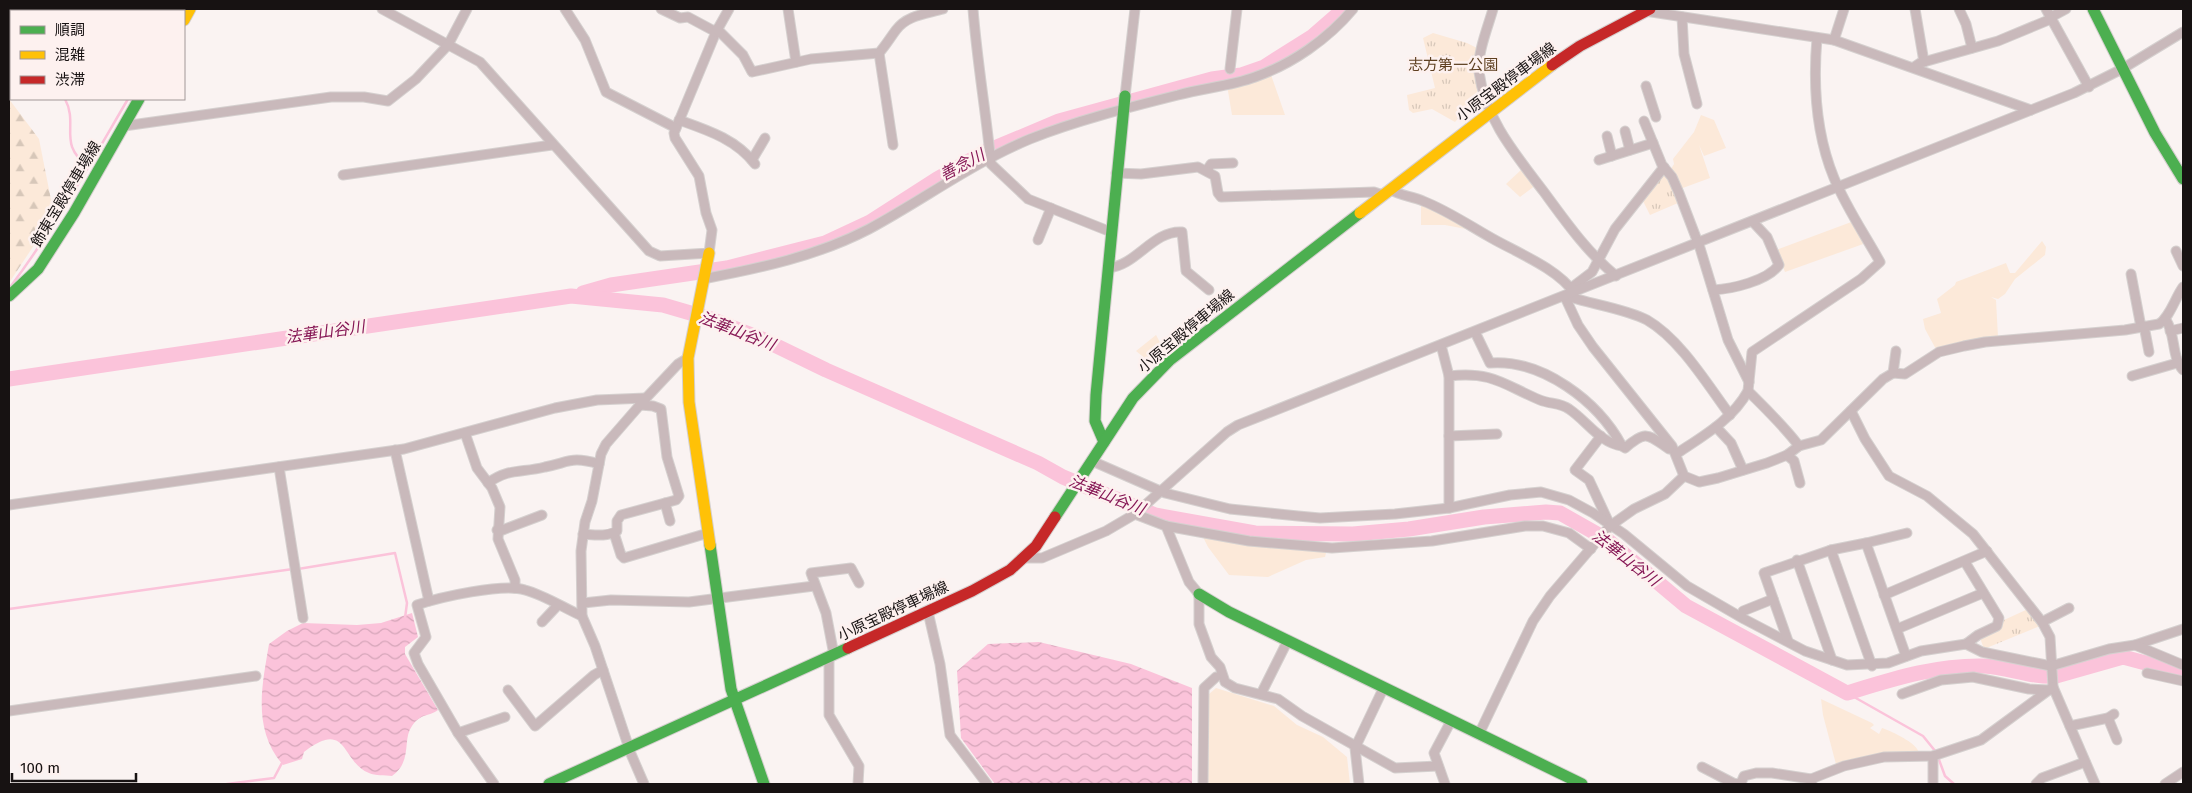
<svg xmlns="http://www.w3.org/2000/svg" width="2192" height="793" font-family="'Fira Sans','Noto Sans JP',sans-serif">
	<defs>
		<pattern id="forest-firs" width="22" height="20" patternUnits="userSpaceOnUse" patternTransform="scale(1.25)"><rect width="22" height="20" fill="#fce9d9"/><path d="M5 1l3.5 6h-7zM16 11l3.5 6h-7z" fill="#d7c7b9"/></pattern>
		<pattern id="park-tufts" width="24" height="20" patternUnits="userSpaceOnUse" patternTransform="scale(1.25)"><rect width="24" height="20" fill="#fce9d9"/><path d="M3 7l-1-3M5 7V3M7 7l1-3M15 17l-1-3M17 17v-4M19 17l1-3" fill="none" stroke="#d7c7b9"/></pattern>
		<pattern id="water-waves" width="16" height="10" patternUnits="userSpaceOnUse" patternTransform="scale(1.25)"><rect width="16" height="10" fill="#fbc3da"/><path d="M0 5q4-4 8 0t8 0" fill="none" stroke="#d6a6ba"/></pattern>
	</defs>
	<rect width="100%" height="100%" fill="#faf3f2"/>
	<!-- grass -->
	<g fill="#fce9d9">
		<path d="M1270 72 1285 115H1232L1227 85Z"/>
		<path d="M1701 115 1714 120 1726 148 1704 156 1699 145 1710 178 1680 189 1671 169 1674 164 1673 159 1694 132Z"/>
		<path d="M1522 169 1536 185 1520 197 1506 184Z"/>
		<path d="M1421 203 1466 226V229L1445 225H1421Z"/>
		<path d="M1854 221 1866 243 1785 272 1776 250Z"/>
		<path d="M2042 241 2046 247 2045 255 2015 279 2005 294 1998 299 1991 297 1996 300 1998 337 1937 351 1925 329 1923 319 1941 313 1937 299 1955 285 1956 282 2006 263 2010 273H2015Z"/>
		<path d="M1156 335 1167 355 1160 362 1152 364 1136 351Z"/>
		<path d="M1202 535 1324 549 1326 553 1325 557 1306 560 1268 577 1229 575 1208 547Z"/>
		<path d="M1216 688 1274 706 1297 725 1323 737 1347 757 1350 784H1208L1209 694Z"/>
		<path d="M1821 699 1872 723 1874 725 1870 728 1879 734 1882 728C1893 732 1915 742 1919 752L1837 768 1823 715Z"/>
	</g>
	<!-- forest -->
	<path fill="url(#forest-firs)" d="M9 99 39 139 54 215 9 283Z"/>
	<!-- park -->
	<g fill="url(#park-tufts)">
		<path d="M1433 33 1467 43 1479 49V88L1470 105 1455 122 1432 109 1413 113 1409 110 1407 95 1435 88 1423 38Z"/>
		<path d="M1664 170 1667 171 1678 203 1650 215 1641 197Z"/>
		<path d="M2028 609 2040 626 1984 649 1980 638 2000 629 2004 620Z"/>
	</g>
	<!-- water -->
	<g fill="url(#water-waves)">
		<path d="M412 613 418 637 405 647V654L438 710C428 717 421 713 412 726 402 739 413 761 392 776 385 775 375 776 369 773 341 762 348 718 304 752L302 759 283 765C252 729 262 686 269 644L287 631 303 623 357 625 381 623Z"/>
		<path d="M1039 642 1131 664 1192 688V784H995L961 738 957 671 988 644Z"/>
	</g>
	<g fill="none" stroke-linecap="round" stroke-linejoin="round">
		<!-- stream -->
		<g stroke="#fbc3da" stroke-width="2.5">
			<path d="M75 9 79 11"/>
			<path d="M65 99C79 125 57 144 88 166"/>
			<path d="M11 286C55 227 91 162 128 99"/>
			<path d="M298 569 395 553 407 603 405 618"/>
			<path d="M9 609 293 569"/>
			<path d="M1847 693 1923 736 1936 752"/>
			<path d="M1938 757 1945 776 1954 784"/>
			<path d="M227 784 274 778 283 761"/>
		</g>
		<!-- river -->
		<g stroke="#fbc3da" stroke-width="15">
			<path d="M583 293 611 285 727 268 825 243 870 222 937 179 985 152 1059 121 1212 79 1241 75 1264 67 1313 36 1344 9"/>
			<path d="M9 379 571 296 663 305 711 319 762 339 826 370 1038 463 1063 477 1155 515 1255 533 1353 534 1409 529 1484 517 1546 512 1560 513 1606 539 1686 606 1847 693C1893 679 1935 665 1984 666 2008 667 2032 678 2056 676L2123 657 2183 673"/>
		</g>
		<defs>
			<g id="street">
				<path d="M382 9 480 62 649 251 660 256 709 253 712 230 706 213 699 176 675 138 674 133 716 32 729 9"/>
				<path d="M565 9 585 40 606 92 676 128"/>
				<path d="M661 9 680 18 688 17 716 32"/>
				<path d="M788 9 796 62"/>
				<path d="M973 9C977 61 986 112 991 164L1028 199 1111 232"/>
				<path d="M1493 9C1488 27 1477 53 1479 72 1485 119 1516 155 1544 192 1566 222 1587 252 1616 276"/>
				<path d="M1915 9 1924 62"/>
				<path d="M1959 9 1966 24 1972 48"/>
				<path d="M2046 9 2089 87"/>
				<path d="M1645 11 1834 40 2031 110"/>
				<path d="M1682 17 1684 54 1697 104"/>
				<path d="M717 29 743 55 752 72 811 59 879 53C886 45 890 38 896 30 907 15 926 14 943 9"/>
				<path d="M1834 40 1844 9"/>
				<path d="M879 53 893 145"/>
				<path d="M1914 67 1920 63 1998 41 2051 19 2053 16 2066 9"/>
				<path d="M1230 69 1237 9"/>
				<path d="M1646 86 1656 117"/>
				<path d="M1125 96 1135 9"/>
				<path d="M679 120C707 130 736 139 755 164"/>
				<path d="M1644 121 1662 165 1672 177 1679 193 1700 248 1728 340 1749 382"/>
				<path d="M124 126 331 97H364L388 101 416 79 448 45 467 9"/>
				<path d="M1625 131 1630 150"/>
				<path d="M1607 136 1612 156"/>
				<path d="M752 160 765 138"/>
				<path d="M1599 160 1653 143"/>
				<path d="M1207 170 1211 164 1233 163"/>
				<path d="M1116 173 1141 174 1198 167 1215 176 1218 193 1221 197 1374 192 1383 195"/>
				<path d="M343 175 552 145"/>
				<path d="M1391 190C1401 196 1412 196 1423 201 1446 210 1467 224 1488 236 1513 251 1558 268 1574 293"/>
				<path d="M1038 240 1051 208"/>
				<path d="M2176 251 2183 266"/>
				<path d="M1108 268C1136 266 1153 230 1182 232L1186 271 1209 290"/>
				<path d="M2131 274 2141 327"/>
				<path d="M703 279C761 268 817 256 869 229 923 200 972 163 1030 139 1075 121 1130 107 1178 95 1203 88 1231 86 1255 77 1292 64 1328 39 1353 9"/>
				<path d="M1571 288 1592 272 1615 229 1664 167"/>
				<path d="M1713 290C1732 289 1767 281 1779 265L1767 237 1753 222"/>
				<path d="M1570 294 1573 298C1593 304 1629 310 1647 320 1680 339 1707 384 1730 415"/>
				<path d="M1565 297 1578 325 1593 347 1672 446 1684 476 1699 482 1718 478 1767 463 1787 455 1799 446 1821 440 1883 379 1893 373 1905 374 1939 352 1964 346 1985 342 2125 330 2159 324C2170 317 2175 298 2183 287"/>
				<path d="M2166 320C2176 335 2171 356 2183 370"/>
				<path d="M2144 326 2149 352"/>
				<path d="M2170 331 2183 328"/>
				<path d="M1475 332 1490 363C1542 359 1598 401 1622 446L1625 448C1647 429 1648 435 1669 449"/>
				<path d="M1441 345 1449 376V508"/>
				<path d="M1893 373 1896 351"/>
				<path d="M1449 376C1493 371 1504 385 1540 400 1550 404 1561 403 1569 409 1587 421 1600 443 1622 446"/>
				<path d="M2132 376 2177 363"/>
				<path d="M1748 391C1766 409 1784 426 1799 446"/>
				<path d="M1851 411 1865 439 1889 476 1927 496 1973 534 2042 622 2050 637 2053 687 2095 784"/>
				<path d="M1716 427 1731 443 1743 470"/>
				<path d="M465 433 477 468 492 488 500 507 498 539 515 580V588"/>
				<path d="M1449 436 1497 434"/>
				<path d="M1601 436 1575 470 1589 480 1609 523"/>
				<path d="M395 450 429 601"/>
				<path d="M1676 454C1703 436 1732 420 1748 391L1752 352 1861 279 1880 262C1865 235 1846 207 1834 178 1816 134 1813 84 1817 38"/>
				<path d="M1787 455 1794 461 1800 483"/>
				<path d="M1092 461 1165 493 1230 509 1298 516 1320 518 1395 514 1449 508 1510 495 1541 492 1569 500 1593 513 1624 534 1687 586 1744 619 1805 651 1847 665 1888 663 1921 651 1966 644 1982 652 2051 666 2109 649 2135 645 2183 629"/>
				<path d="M279 467 303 618"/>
				<path d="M488 483C508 468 522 473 545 467 570 462 571 456 599 464"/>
				<path d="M665 503 670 521"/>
				<path d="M9 505 404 449 555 408 597 400 646 398"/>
				<path d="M1135 514 1166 526 1189 582 1199 594V624L1211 657 1220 667 1225 682 1235 688 1278 699 1302 716 1395 768 1438 766"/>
				<path d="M1166 526 1249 541 1332 548 1432 541 1525 526H1543L1569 533 1591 549"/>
				<path d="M497 530 500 531 542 515"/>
				<path d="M614 533 621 555 624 558 708 533"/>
				<path d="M583 534C596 535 606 537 617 531V521L621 515 676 500 679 496 667 457 661 409 653 406 640 405"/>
				<path d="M1866 543 1907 533"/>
				<path d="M1831 550 1872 666"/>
				<path d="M1025 558H1042L1106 531 1135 514 1227 432 1238 425 2074 93 2122 69 2183 32"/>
				<path d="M1797 560 1832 660"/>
				<path d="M1965 562 1999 618 1997 626 1978 635 1966 644"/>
				<path d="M1884 595 1987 551"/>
				<path d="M583 603 611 600 689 602 814 586"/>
				<path d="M1743 611 1773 599"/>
				<path d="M928 612 940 664 950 735 987 784"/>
				<path d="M542 622 558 605"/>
				<path d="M2042 622 2069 608"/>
				<path d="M1897 629 1983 593"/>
				<path d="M1788 641 1764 573 1831 550 1866 543 1906 656"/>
				<path d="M2135 645 2183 665"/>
				<path d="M834 655 826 613 811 573 851 568 859 583"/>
				<path d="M829 657V715L859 766 858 784"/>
				<path d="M2147 673 2183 681"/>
				<path d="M508 690 535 726 594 675 603 670"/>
				<path d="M1261 694 1288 640"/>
				<path d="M1902 694 1941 680 1973 677 2029 689 2050 690"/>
				<path d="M9 711 256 676"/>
				<path d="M2108 718 2117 740"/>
				<path d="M2070 726 2108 718 2114 714"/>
				<path d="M458 733 505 717"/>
				<path d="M1479 734 1533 621 1550 596 1610 526 1634 509 1665 494 1684 476"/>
				<path d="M1702 767 1735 784 1741 783 1744 776 1756 773H1772L1811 779"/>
				<path d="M494 784 458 733 418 664 414 653 426 637 417 605C440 597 503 583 525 590 544 595 564 608 582 616"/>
				<path d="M644 784 631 754 595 646 582 616 581 551 585 522 592 501 601 454 606 444 646 398 678 364 688 358"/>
				<path d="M1203 784 1204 688 1216 677"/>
				<path d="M1359 784 1355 748 1384 687"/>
				<path d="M1445 784 1434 753 1451 721"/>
				<path d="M1812 784 1811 779 1844 766 1884 757 1933 756 1981 740 2053 687"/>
				<path d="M1933 784V756"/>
				<path d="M2036 784 2042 778 2085 762"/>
				<path d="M2165 784 2183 772"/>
			</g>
			<g id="fast">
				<path d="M2093 9 2155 133 2183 179"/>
				<path d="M162 11 172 9"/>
				<path d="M9 50 11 49"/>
				<path d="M9 296 38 269 74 213 139 99"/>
				<path d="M1104 442 1095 421 1096 395 1125 96"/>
				<path d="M1055 517 1133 398 1170 360 1360 213"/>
				<path d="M710 545 731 689 764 784"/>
				<path d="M1199 594 1229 612 1582 784"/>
				<path d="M549 784 848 648"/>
			</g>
			<g id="slow">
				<path d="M184 20 190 9"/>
				<path d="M1360 213 1552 65"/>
				<path d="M709 253 688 358 689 402 710 545"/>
			</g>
			<g id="jam">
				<path d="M1552 65 1580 46 1650 9"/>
				<path d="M848 648 972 591 1010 570 1036 546 1055 517"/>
			</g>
		</defs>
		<!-- street casing -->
		<use href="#street" stroke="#d5d0cf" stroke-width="11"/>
		<!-- fast casing -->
		<use href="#fast" stroke="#d5d0cf" stroke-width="13"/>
		<!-- slow casing -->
		<use href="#slow" stroke="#d5d0cf" stroke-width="13"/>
		<!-- jam casing -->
		<use href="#jam" stroke="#d5d0cf" stroke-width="13"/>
		<!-- street -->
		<use href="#street" stroke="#c9b9bb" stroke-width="9"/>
		<!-- fast -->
		<use href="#fast" stroke="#4caf50" stroke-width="11"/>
		<!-- slow -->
		<use href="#slow" stroke="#ffc107" stroke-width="11"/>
		<!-- jam -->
		<use href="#jam" stroke="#c62828" stroke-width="11"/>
	</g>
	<g text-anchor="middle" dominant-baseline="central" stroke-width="5" stroke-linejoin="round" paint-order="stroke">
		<!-- park labels -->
		<g font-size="15" fill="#5e4021" stroke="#fdf1ef">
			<text x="1453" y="65">志方第一公園</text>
		</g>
		<!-- street labels -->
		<g font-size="15" fill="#171212" stroke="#fdf1ef">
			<text transform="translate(1506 82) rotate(-37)">小原宝殿停車場線</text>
			<text transform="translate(66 194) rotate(-59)">飾東宝殿停車場線</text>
			<text transform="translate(1186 331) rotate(-40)">小原宝殿停車場線</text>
			<text transform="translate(893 611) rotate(-25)">小原宝殿停車場線</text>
		</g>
		<!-- water labels -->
		<g font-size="16" font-style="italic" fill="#861755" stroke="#fdf1ef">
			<text transform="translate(962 165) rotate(-28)">善念川</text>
			<text transform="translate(737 331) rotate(21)">法華山谷川</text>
			<text transform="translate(325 332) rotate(-8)">法華山谷川</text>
			<text transform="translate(1107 495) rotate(22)">法華山谷川</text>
			<text transform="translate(1626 558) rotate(38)">法華山谷川</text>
		</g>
	</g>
	<!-- border -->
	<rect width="2192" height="793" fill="none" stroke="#171212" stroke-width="20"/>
	<!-- legend -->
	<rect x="10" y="10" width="175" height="90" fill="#fdf1ef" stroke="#a19897"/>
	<rect x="20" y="26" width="25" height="8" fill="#4caf50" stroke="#a19897"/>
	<text x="55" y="35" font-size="15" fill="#171212">順調</text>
	<rect x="20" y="51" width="25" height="8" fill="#ffc107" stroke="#a19897"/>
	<text x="55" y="60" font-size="15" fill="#171212">混雑</text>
	<rect x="20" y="76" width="25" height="8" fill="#c62828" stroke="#a19897"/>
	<text x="55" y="85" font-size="15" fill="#171212">渋滞</text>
	<!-- scale -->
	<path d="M12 773v8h124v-8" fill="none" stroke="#171212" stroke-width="2.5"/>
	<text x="20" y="773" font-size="15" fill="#171212" stroke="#fdf1ef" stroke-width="4" paint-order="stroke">100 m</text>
</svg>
